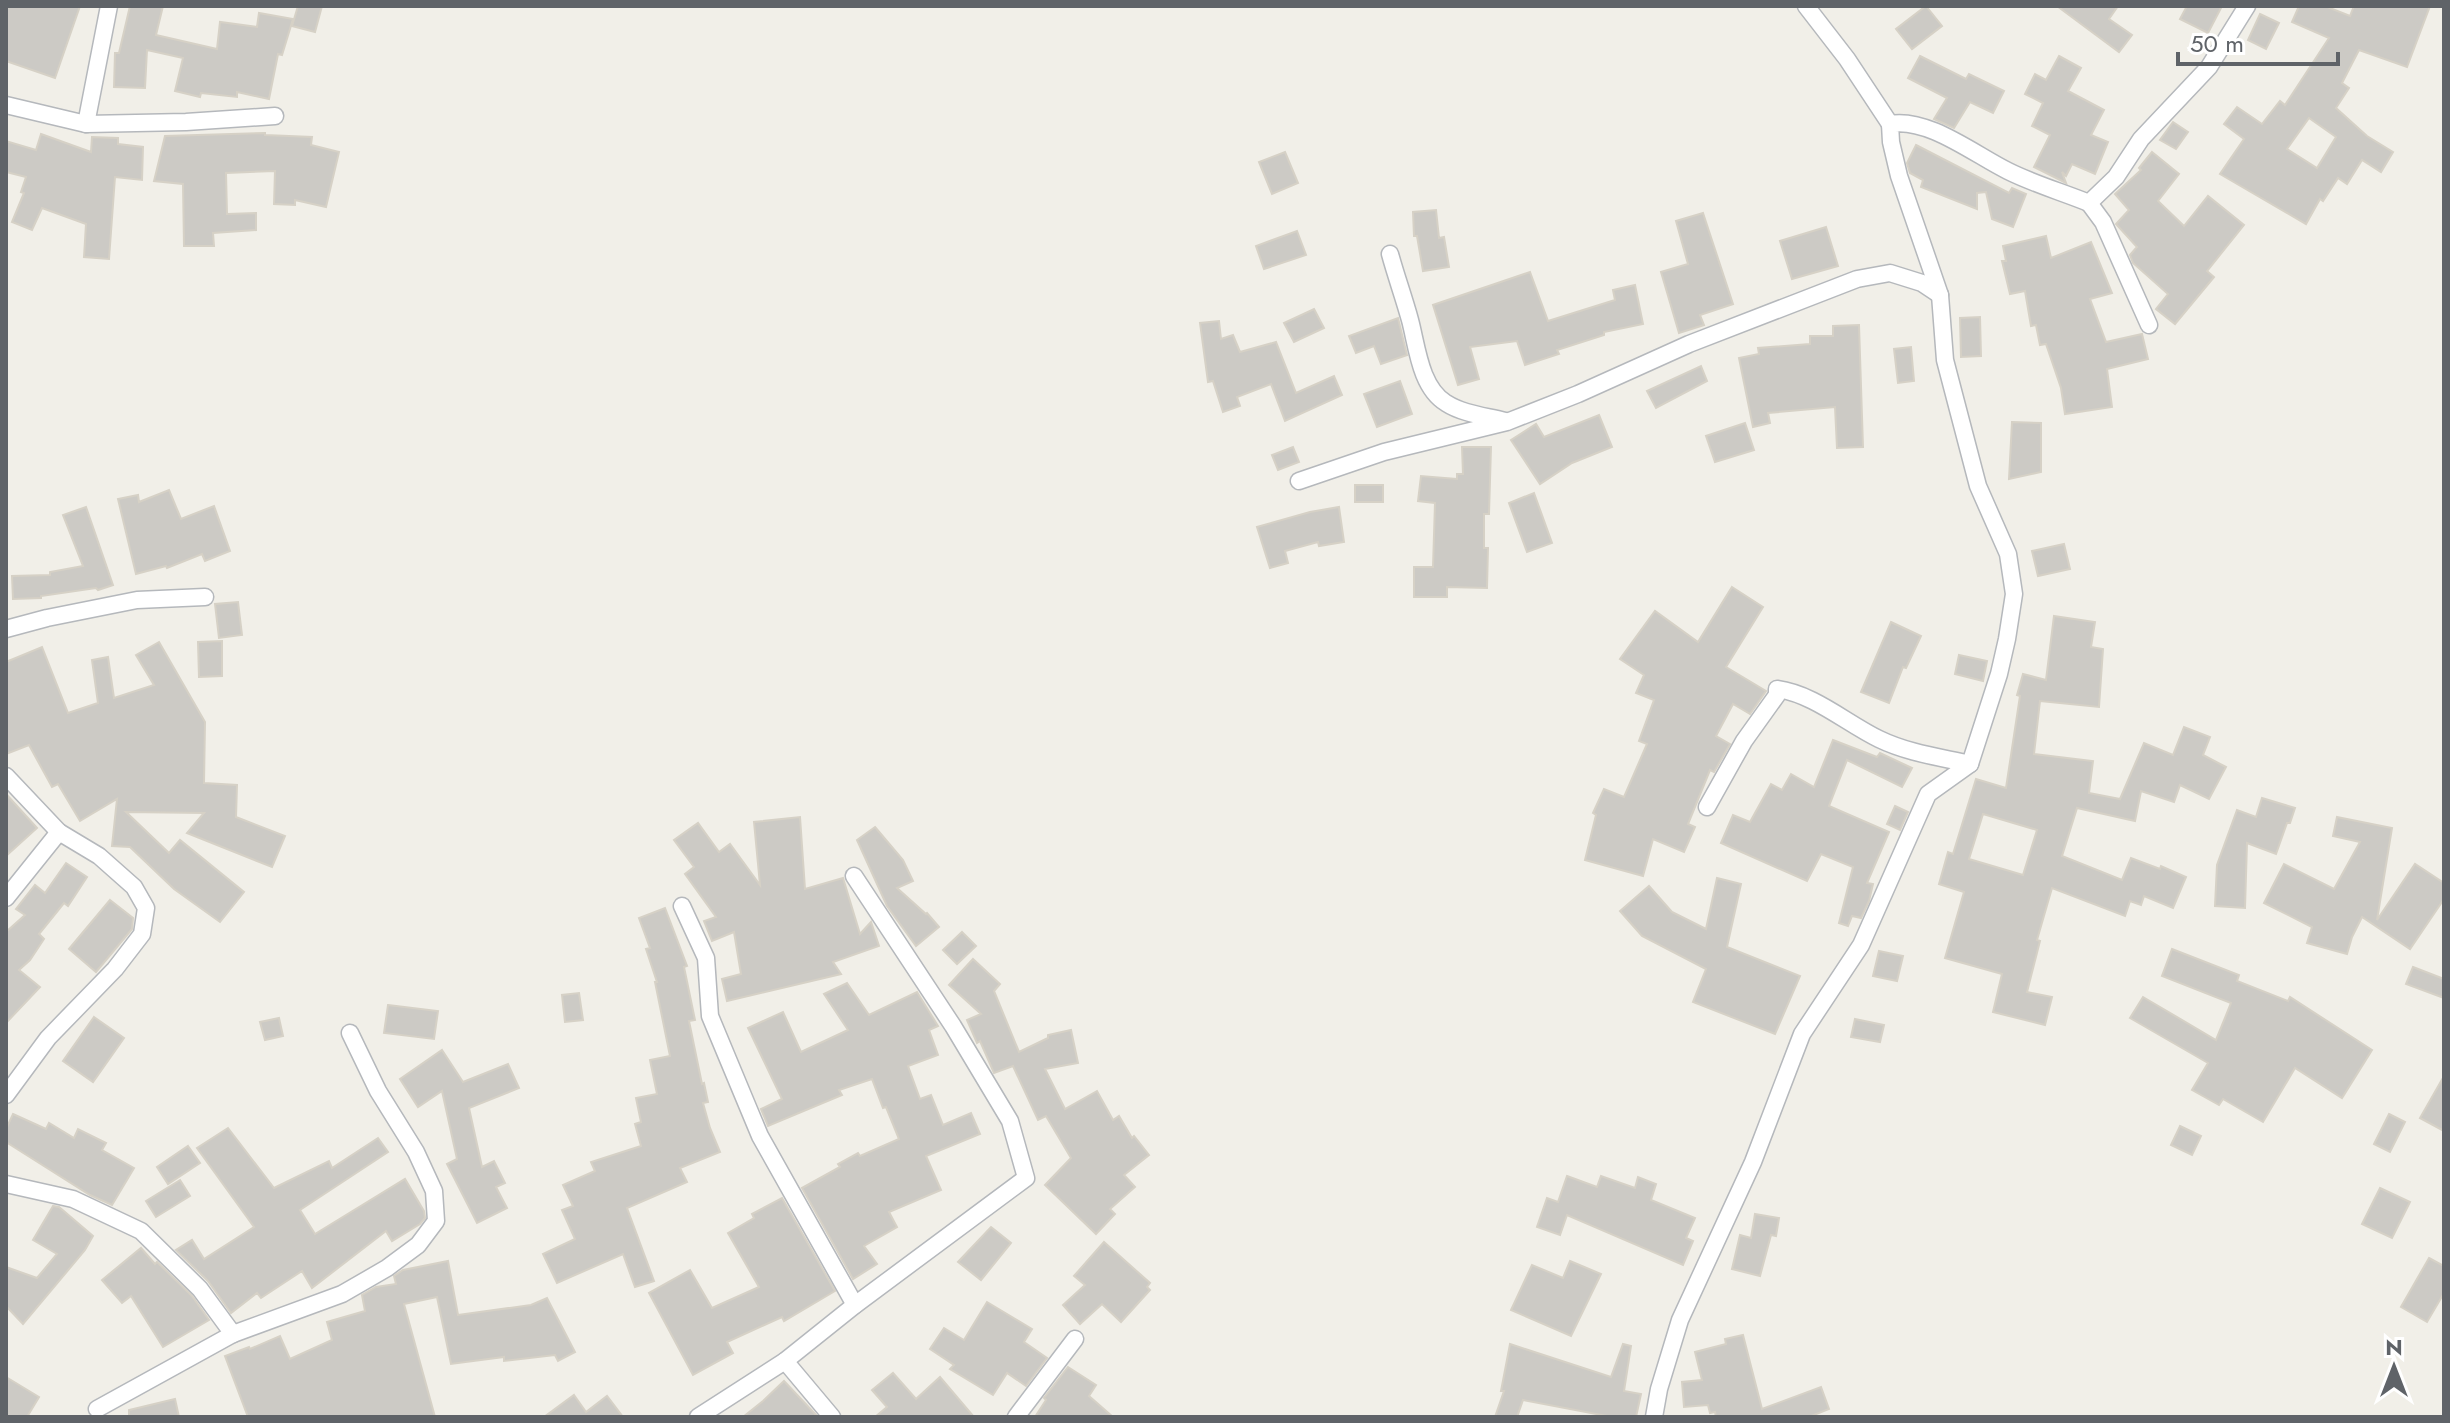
<svg xmlns="http://www.w3.org/2000/svg" width="2450" height="1423" font-family="Jost,sans-serif">
	<rect width="100%" height="100%" fill="#f1efe8"/>
	<!-- building -->
	<g fill="#cccac5" stroke="#d6d1c6" stroke-width="2" fill-rule="evenodd">
		<path d="M6 6H80L55 78 6 61Z"/>
		<path d="M130 6H163L156 35 217 49 220 22 257 27 259 13 293 19 282 55 278 54 269 99 237 92V97L201 93 200 97 175 91 183 58 147 50 145 88 114 87 115 53H119Z"/>
		<path d="M298 6H322L315 32 292 26Z"/>
		<path d="M1926 6 1942 26 1912 49 1896 29Z"/>
		<path d="M2057 6H2118L2109 19 2132 35 2119 52Z"/>
		<path d="M2187 6H2222L2208 33 2180 19Z"/>
		<path d="M2299 6H2325L2350 16 2354 6H2430L2407 67 2359 50 2342 83 2349 88 2336 108 2367 136 2393 152 2381 172 2362 160 2347 184 2338 178 2323 201 2320 199 2306 224 2220 174 2244 139 2224 124 2237 107 2262 124 2280 101 2285 105 2329 38 2292 22ZM2309 118 2336 137 2317 168 2287 149Z"/>
		<path d="M2260 14 2279 23 2266 49 2248 40Z"/>
		<path d="M1920 56 1966 79 1969 74 2004 91 1993 113 1970 102 1954 128 1934 119 1947 98 1908 78Z"/>
		<path d="M2059 56 2081 68 2068 91 2104 110 2091 135 2108 142 2095 174 2072 164 2066 176 2062 172 2066 183 2034 167 2050 135 2032 126 2043 103 2025 94 2035 74 2046 80Z"/>
		<path d="M2173 122 2188 132 2176 149 2160 140Z"/>
		<path d="M265 133V135L312 137 311 145 339 152 326 207 295 200V205L274 204 275 171 226 173 227 214 256 213V230L213 233 214 246H184L183 184 154 181 165 136Z"/>
		<path d="M41 134 91 152 92 137 118 138V144L143 147 142 180 115 177 109 259 84 257 86 224 42 208 32 230 12 222 24 193 21 192 26 177 6 172V141L36 150Z"/>
		<path d="M1916 145 2009 193 2012 188 2026 194 2013 227 1992 219 1986 192 1977 193V209L1921 187 1923 180 1910 173 1907 163Z"/>
		<path d="M1285 152 1298 183 1272 194 1259 162Z"/>
		<path d="M2152 152 2179 174 2158 201 2184 226 2208 196 2244 225 2207 271 2214 277 2175 324 2156 309 2168 294 2133 263 2130 255 2137 247 2116 224 2129 210 2115 194 2141 170 2139 168Z"/>
		<path d="M1436 210 1439 238 1444 237 1449 267 1423 271 1417 236H1414L1413 212Z"/>
		<path d="M1703 213 1733 304 1700 315 1704 325 1679 333 1661 272 1688 264 1676 221Z"/>
		<path d="M1826 227 1838 266 1792 279 1780 241Z"/>
		<path d="M1297 231 1306 255 1264 269 1256 246Z"/>
		<path d="M2046 236 2051 258 2091 242 2112 293 2090 299 2106 342 2142 334 2148 359 2107 369 2112 407 2065 414 2061 388 2046 344 2040 345 2036 325 2031 326 2025 291 2010 294 2002 261H2006L2003 246Z"/>
		<path d="M1530 272 1548 321 1615 300 1613 290 1635 285 1643 324 1604 332V335L1557 350 1559 354 1525 365 1517 341 1470 347 1479 379 1458 385 1433 305Z"/>
		<path d="M1314 309 1324 328 1294 342 1284 323Z"/>
		<path d="M1980 317 1981 356 1961 357 1960 318Z"/>
		<path d="M1398 318 1407 355 1381 364 1374 346 1356 353 1349 336Z"/>
		<path d="M1219 321 1221 339 1233 335 1240 352 1276 342 1296 393 1334 376 1342 395 1285 421 1271 384 1237 397 1240 406 1223 412 1213 381 1208 382 1200 323Z"/>
		<path d="M1859 325 1863 447 1837 448 1835 407 1768 413 1770 423 1753 427 1739 358 1759 354 1758 348 1810 344V336H1833V326Z"/>
		<path d="M1911 347 1914 381 1898 383 1894 349Z"/>
		<path d="M1701 366 1707 381 1656 408 1647 391Z"/>
		<path d="M1400 381 1412 414 1377 427 1364 394Z"/>
		<path d="M1599 415 1612 447 1572 463 1540 484 1511 440 1536 424 1544 437Z"/>
		<path d="M2012 422 2041 423V472L2009 479Z"/>
		<path d="M1745 423 1754 450 1715 462 1706 436Z"/>
		<path d="M1293 447 1299 462 1278 470 1272 455Z"/>
		<path d="M1462 447H1491L1489 514H1484V548H1488L1487 588 1447 587V597H1414V567H1433L1435 503 1418 501 1421 476 1457 479V474H1463Z"/>
		<rect x="1355" y="485" width="28" height="17"/>
		<path d="M169 490 181 519 214 506 230 551 205 561 202 554 167 568 166 566 136 574 118 499 138 495 139 502Z"/>
		<path d="M1534 493 1552 543 1527 552 1509 503Z"/>
		<path d="M86 507 113 585 98 590 96 588 41 596V598L13 599 12 576 50 575V572L83 566 63 515Z"/>
		<path d="M1339 507 1344 542 1319 546 1318 542 1285 551 1288 563 1270 568 1257 527 1310 512Z"/>
		<path d="M2064 544 2070 569 2038 576 2032 551Z"/>
		<path d="M1732 587 1763 607 1726 667 1766 691 1750 714 1733 704 1716 736 1730 744 1714 772 1710 770 1688 824 1695 827 1684 852 1653 839 1643 876 1585 860 1596 815 1593 813 1604 789 1624 797 1647 744 1639 741 1654 700 1636 693 1644 675 1620 659 1655 611 1698 642Z"/>
		<path d="M238 602 242 635 219 638 215 604Z"/>
		<path d="M2054 616 2095 622 2091 647 2103 649 2099 707 2040 701 2034 754 2093 761 2089 793 2120 799 2144 743 2173 755 2184 727 2210 737 2203 755 2226 767 2209 799 2180 785 2174 802 2141 791 2135 821 2077 808 2062 856 2122 880 2131 858 2160 869 2161 866 2186 877 2173 908 2144 896 2141 905 2130 901 2125 916 2052 888 2037 940 2040 941 2027 992 2052 997 2045 1025 1993 1012 2002 974 1945 958 1964 892 1939 884 1948 852 1953 854 1976 779 2006 788 2020 696 2017 695 2023 674 2046 680ZM1983 814 2037 830 2023 875 1969 859Z"/>
		<path d="M1891 622 1921 636 1906 668 1903 667 1889 703 1861 692Z"/>
		<path d="M222 641V676L199 677 198 642Z"/>
		<path d="M159 642 205 722 204 783 237 785 236 817 285 836 272 867 187 833 204 813 126 812 169 853 180 840 244 892 220 922 174 889 130 847 112 846 117 799 80 821 58 784 52 787 29 745 6 754V662L42 647 68 713 98 703 92 660 108 657 114 698 154 685 136 655Z"/>
		<path d="M1959 655 1987 661 1983 681 1955 674Z"/>
		<path d="M1833 740 1877 757 1880 753 1912 768 1902 787 1847 760 1829 806 1889 832 1867 883 1873 884 1869 901 1861 918 1852 916 1848 926 1839 923 1853 867 1821 854 1807 881 1721 843 1733 815 1750 822 1771 784 1782 790 1791 774 1814 787Z"/>
		<path d="M6 794 37 828 6 856Z"/>
		<path d="M2262 798 2295 808 2290 823H2287L2276 854 2247 843 2245 908 2215 906 2217 865 2237 810 2256 817Z"/>
		<path d="M1895 806 1908 812 1900 830 1887 824Z"/>
		<path d="M800 817 805 889 843 878 860 934 871 922 879 946 833 962 841 974 727 1001 722 979 741 974 734 932 712 941 704 921 716 917 685 874 694 867 674 840 698 823 719 852 730 844 760 885 754 822Z"/>
		<path d="M2337 817 2392 828 2377 920 2415 864 2444 883V899L2410 949 2362 917 2352 937 2347 954 2307 943 2312 927 2264 903 2284 864 2334 889 2360 842 2333 836Z"/>
		<path d="M875 827 903 860 913 881 897 888 926 914 927 913 939 927 916 946 887 906 857 840Z"/>
		<path d="M66 863 87 877 68 906 64 903 39 934 44 939 30 960 19 970 40 987 6 1023V932L25 915 16 909 35 885 45 893Z"/>
		<path d="M1717 878 1741 884 1727 947 1800 976 1775 1034 1693 1002 1706 969 1642 936 1620 911 1649 886 1672 912 1706 929Z"/>
		<path d="M110 900 133 918 132 929 96 972 69 949Z"/>
		<path d="M665 908 687 966 684 967 695 1020 689 1021 702 1084 704 1083 708 1102 703 1103 710 1128 720 1152 680 1168 687 1182 627 1208 654 1281 635 1287 623 1254 557 1283 543 1254 575 1239 562 1210 573 1206 563 1185 595 1171 591 1162 641 1146 635 1124 641 1122 636 1098 657 1094 650 1060 670 1056 655 982H657L646 949 650 948 639 918Z"/>
		<path d="M962 932 976 946 957 964 943 950Z"/>
		<path d="M2172 949 2239 975 2237 981 2288 1001 2290 997 2372 1050 2342 1098 2295 1068 2263 1122 2223 1099 2219 1105 2192 1090 2208 1063 2130 1018 2143 997 2216 1040 2231 1003 2162 976Z"/>
		<path d="M1879 951 1903 956 1897 981 1873 976Z"/>
		<path d="M973 959 1000 984 994 991 1019 1052 1048 1038V1035L1071 1030 1078 1063 1045 1069 1065 1109 1097 1091 1113 1120 1119 1116 1132 1138 1134 1136 1149 1155 1124 1175 1135 1187 1110 1209 1115 1214 1096 1234 1045 1185 1071 1158 1046 1116 1038 1120 1013 1066 994 1073 980 1041 977 1043 967 1020 981 1014 949 985Z"/>
		<path d="M2413 967 2444 979V998L2406 984Z"/>
		<path d="M847 983 869 1015 917 992 938 1026 929 1030 938 1055 908 1066 920 1099 931 1095 943 1125 971 1113 980 1134 926 1156 941 1190 889 1212 897 1227 864 1246 877 1264 853 1279 802 1188 840 1167 838 1164 858 1153 860 1156 899 1139 886 1107 883 1108 872 1079 839 1090 842 1095 768 1126 761 1109 782 1099 748 1028 783 1012 801 1052 848 1030 824 994Z"/>
		<path d="M579 993 583 1020 565 1022 562 995Z"/>
		<path d="M388 1005 438 1011 434 1039 384 1033Z"/>
		<path d="M94 1017 124 1038 93 1082 63 1061Z"/>
		<path d="M279 1018 283 1036 265 1040 260 1022Z"/>
		<path d="M1855 1019 1884 1025 1880 1042 1851 1037Z"/>
		<path d="M442 1050 463 1082 508 1064 519 1088 469 1108 482 1167 494 1161 505 1183 496 1187 507 1208 477 1223 447 1164 457 1159 442 1091 418 1107 400 1079Z"/>
		<path d="M2444 1076V1131L2420 1118Z"/>
		<path d="M13 1114 46 1129 49 1123 74 1138 78 1129 106 1143 102 1150 134 1168 112 1205 90 1195 6 1142V1129Z"/>
		<path d="M2389 1114 2405 1122 2390 1152 2374 1144Z"/>
		<path d="M2180 1126 2201 1136 2192 1155 2171 1145Z"/>
		<path d="M228 1128 274 1188 329 1161 332 1168 378 1138 388 1152 300 1210 315 1234 405 1179 424 1211 425 1218 420 1224 392 1241 386 1231 312 1288 302 1271 261 1298 257 1293 231 1313 208 1281 176 1250 192 1240 204 1259 254 1227 197 1148Z"/>
		<path d="M188 1146 200 1163 168 1184 157 1167Z"/>
		<path d="M1567 1176 1597 1187 1601 1176 1635 1188 1638 1177 1656 1184 1651 1200 1695 1218 1686 1238 1693 1241 1683 1265 1567 1215 1560 1235 1537 1227 1547 1198 1558 1202Z"/>
		<path d="M180 1180 190 1196 156 1217 146 1201Z"/>
		<path d="M2380 1188 2410 1202 2392 1238 2362 1224Z"/>
		<path d="M782 1198 835 1291 784 1321 782 1317 727 1342 733 1353 693 1375 649 1293 690 1270 712 1308 759 1287 728 1233 754 1218 752 1214Z"/>
		<path d="M53 1206 59 1207 93 1236 85 1250 23 1324 6 1306V1267L37 1278 57 1254 33 1240Z"/>
		<path d="M1755 1214 1779 1218 1776 1236 1771 1235 1760 1276 1732 1269 1740 1235 1751 1238Z"/>
		<path d="M991 1227 1011 1243 981 1280 958 1262Z"/>
		<path d="M1104 1242 1150 1283 1147 1287 1150 1290 1121 1322 1102 1304 1080 1324 1063 1305 1085 1285 1074 1276Z"/>
		<path d="M141 1248 155 1264 157 1262 192 1296 209 1320 163 1347 131 1296 122 1303 102 1280Z"/>
		<path d="M2429 1258 2444 1266V1293L2427 1322 2401 1307Z"/>
		<path d="M448 1261 458 1315 531 1305 547 1298 575 1352 558 1361 555 1355 504 1361V1357L451 1364 437 1297 404 1304 435 1417H248L225 1356 249 1347 250 1349 280 1336 290 1359 332 1340 327 1322 365 1311 362 1295 376 1287 396 1284 394 1276 403 1270Z"/>
		<path d="M1570 1261 1601 1274 1571 1336 1511 1310 1532 1265 1563 1278Z"/>
		<path d="M987 1302 1032 1329 1024 1342 1047 1358 1026 1386 1007 1373 993 1395 950 1369 954 1365 930 1349 944 1328 964 1340Z"/>
		<path d="M1743 1335 1762 1409 1821 1387 1829 1409 1809 1417H1716L1715 1412 1710 1413 1708 1405 1684 1407 1682 1382 1702 1380 1695 1352 1726 1344 1725 1339Z"/>
		<path d="M1510 1344 1611 1377 1623 1344 1631 1346 1624 1391 1641 1394 1636 1417H1612L1523 1400 1517 1417H1495L1504 1391H1501Z"/>
		<path d="M1068 1367 1096 1385 1089 1396 1113 1417H1035L1046 1400 1044 1398Z"/>
		<path d="M893 1373 916 1399 940 1377 974 1417H875L887 1407 872 1390Z"/>
		<path d="M6 1377 39 1397 27 1417H6Z"/>
		<path d="M784 1381 818 1417H743L763 1401Z"/>
		<path d="M574 1395 586 1412 607 1396 623 1417H544Z"/>
		<path d="M175 1399 179 1417H129V1410Z"/>
	</g>
	<g fill="none" stroke-linecap="round" stroke-linejoin="round">
		<defs>
			<g id="minor">
				<path d="M1806 6 1847 59 1890 124"/>
				<path d="M6 105 86 124 186 122 275 116"/>
				<path d="M86 124 109 6"/>
				<path d="M2089 203 2103 222 2149 325"/>
				<path d="M1390 254C1396 276 1404 298 1410 320 1417 346 1420 387 1446 403 1463 414 1486 416 1505 421"/>
				<path d="M1299 481 1384 452 1507 422 1578 394 1689 344 1857 279 1890 273 1922 283 1940 295"/>
				<path d="M6 629 47 618 137 600 205 597"/>
				<path d="M6 776 59 832 99 856 134 887 146 908 142 934 115 969 48 1038 6 1095"/>
				<path d="M1707 807 1744 741 1777 695V689C1814 694 1846 723 1879 739 1908 753 1939 757 1970 764"/>
				<path d="M6 898 59 832"/>
				<path d="M682 906 706 958 710 1016 760 1136 855 1305"/>
				<path d="M6 1184 73 1199 141 1231 200 1289 233 1334"/>
				<path d="M785 1361 832 1417"/>
				<path d="M97 1409 233 1334 342 1294 387 1268 418 1245 436 1221 434 1191 416 1152 378 1091 350 1033"/>
				<path d="M698 1417 785 1361 855 1305 1026 1178 1010 1121 953 1026 854 876"/>
				<path d="M1016 1417 1075 1339"/>
				<path d="M1654 1417 1659 1389 1680 1320 1753 1162 1802 1034 1861 945 1928 794 1970 764 1999 674 2007 639 2014 594 2008 554 1978 486 1945 360 1940 295 1899 176 1891 142 1890 124C1928 117 1975 155 2008 171 2034 184 2062 192 2089 203L2116 177 2141 139 2209 67 2247 6"/>
			</g>
		</defs>
		<!-- minor casing -->
		<use href="#minor" stroke="#b5b8bc" stroke-width="19"/>
		<!-- minor -->
		<use href="#minor" stroke="#fff" stroke-width="16"/>
	</g>
	<!-- border -->
	<rect width="2450" height="1423" fill="none" stroke="#5f6368" stroke-width="16"/>
	<!-- north arrow -->
	<g transform="translate(2394 1367)" stroke="#ffffff" stroke-width="6" paint-order="stroke">
	<path d="M0-6L14 30L0 20L-14 30Z" fill="#5f6368"/>
	<text y="-12" font-size="22" font-weight="bold" text-anchor="middle" fill="#5f6368">N</text>
	</g>
	<!-- scale -->
	<path d="M2178 52v12h160v-12" fill="none" stroke="#5f6368" stroke-width="4"/>
	<text x="2190" y="52" font-size="24" fill="#5f6368" stroke="#ffffff" stroke-width="6" paint-order="stroke">50 m</text>
</svg>
